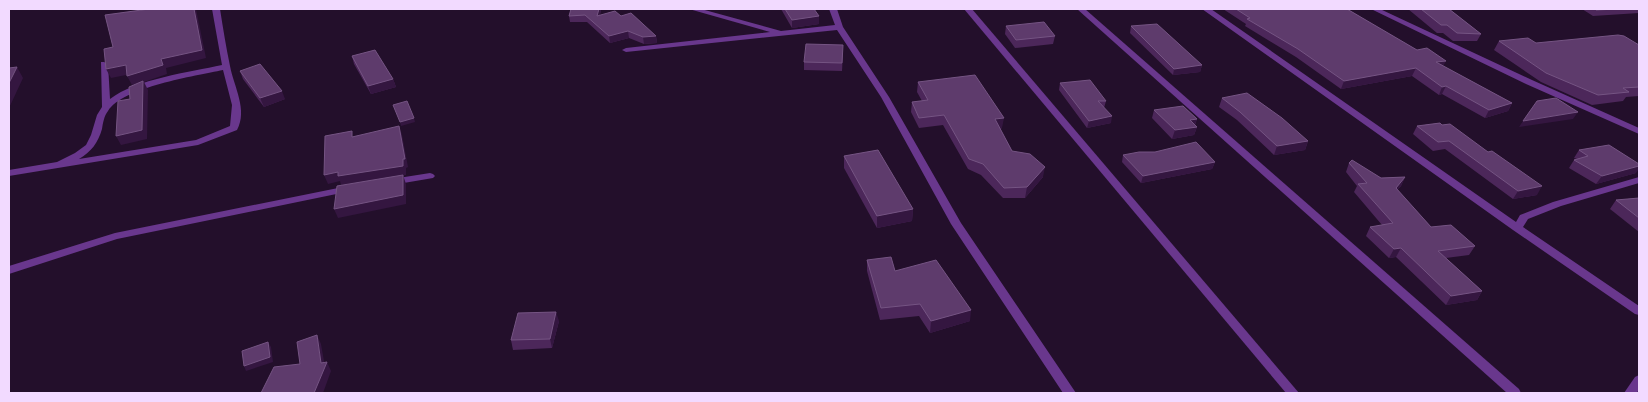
<svg xmlns="http://www.w3.org/2000/svg" width="1648" height="402" font-family="'Public Sans',sans-serif">
	<rect width="100%" height="100%" fill="#230f2b"/>
	<g fill="none" stroke-linecap="round" stroke-linejoin="round">
		<!-- street -->
		<g fill="#69378d" fill-rule="evenodd">
			<path d="M212 9H220C223 28 226 47 230 66 234 87 248 110 237 130L198 145 9 176V170L57 162 75 153 86 145 91 135 97 115 102 107 101 62H104L108 64 110 99C136 79 190 72 222 65ZM223 70 232 105 230 126 196 140 79 159C91 152 98 143 102 129 103 123 104 116 108 111 123 87 195 76 223 70Z"/>
			<path d="M689 9H701L781 31 835 25 829 9H837L843 27 889 97 961 223 1076 393H1063L951 224 881 97 837 30 626 52 622 50 626 48 770 32Z"/>
			<path d="M964 9H972L1299 393H1286Z"/>
			<path d="M1077 9H1085L1519 389 1521 393H1507Z"/>
			<path d="M1202 9H1211L1516 222 1520 215 1553 202 1639 177V183L1561 206 1528 219 1523 227 1639 306V315L1635 314 1513 230Z"/>
			<path d="M1371 9H1380L1532 80 1639 128V134L1526 84Z"/>
			<path d="M430 173 433 174 435 176 433 178 392 185 387 182 392 179Z"/>
			<path d="M348 186 351 187 353 189 351 191 117 239 9 274V266L115 233Z"/>
			<path d="M1639 375V389L1637 393H1624L1635 377Z"/>
		</g>
	</g>
	<!-- wall -->
	<g fill="#4c275a">
		<path d="M601 9 600 15 621 16 656 36 657 43 644 44 629 38 610 43 587 22H570L569 16Z"/>
		<path d="M781 9H814L819 24 792 28Z"/>
		<path d="M1223 9H1347L1443 66 1512 103 1508 111 1485 118 1442 94 1439 95 1412 76 1341 89 1296 57 1245 26 1246 24Z"/>
		<path d="M1408 9H1449L1481 34 1477 41H1453L1443 33H1437Z"/>
		<path d="M1582 9H1639V13L1593 16Z"/>
		<path d="M1006 26 1055 36 1053 44 1015 48 1005 34Z"/>
		<path d="M1131 26 1202 65 1200 72 1173 75 1130 33Z"/>
		<path d="M1499 41 1536 43 1639 45V96L1626 97 1623 101 1592 105 1541 82 1494 50Z"/>
		<path d="M843 53 842 71 804 70V62Z"/>
		<path d="M352 56 393 79 396 87 371 94 354 64Z"/>
		<path d="M240 71 285 99 264 107 243 79Z"/>
		<path d="M918 82 1002 128 1000 129 1012 151 1043 177 1025 198H1003L981 175 968 169 943 125 919 128 911 112 912 102 922 101 917 92Z"/>
		<path d="M1060 83 1106 101 1104 108 1111 123 1087 128 1059 90Z"/>
		<path d="M1222 98 1308 141 1305 150 1274 155 1237 120 1219 107Z"/>
		<path d="M1154 110 1197 119 1195 125 1197 127 1194 135 1172 139 1152 118Z"/>
		<path d="M1440 123 1537 195 1513 199 1445 149 1433 151 1413 134 1417 126Z"/>
		<path d="M1579 150 1636 173 1596 184 1569 168 1574 160 1577 159 1574 158Z"/>
		<path d="M1123 155 1215 162 1212 169 1141 183 1122 162Z"/>
		<path d="M844 156 913 209 912 221 877 228 844 168Z"/>
		<path d="M1349 163 1381 178 1405 177 1401 186 1397 190 1431 227 1475 246 1469 255 1446 258 1482 291 1477 300 1446 305 1396 257 1389 258 1366 236 1370 227 1382 225 1354 192 1357 186 1346 172Z"/>
		<path d="M1639 198V232L1610 209 1616 200Z"/>
		<path d="M867 260 895 271 970 321 930 333 919 316 880 320 867 271Z"/>
		<path d="M559 321 552 348 513 350 511 340Z"/>
	</g>
	<!-- shaded-wall -->
	<g fill="#341640">
		<path d="M194 9H196L206 58 166 68 167 74 144 82 148 90 147 139 121 145 116 136 143 82 132 85 127 76 161 59Z"/>
		<path d="M599 9H601L598 23 597 16Z"/>
		<path d="M819 16V24L792 28V20Z"/>
		<path d="M628 31 629 38 610 43 609 36Z"/>
		<path d="M656 36 657 43 644 44 643 37Z"/>
		<path d="M1446 61 1442 68 1436 62Z"/>
		<path d="M126 65 131 74 111 78 106 69Z"/>
		<path d="M1202 65 1200 72 1173 75 1174 69Z"/>
		<path d="M17 67 23 78 9 108V83Z"/>
		<path d="M1416 68 1412 76 1341 89 1344 81Z"/>
		<path d="M393 79 396 87 371 94 368 86Z"/>
		<path d="M1446 86 1442 94 1439 95 1442 87Z"/>
		<path d="M282 91 285 99 264 107 260 98Z"/>
		<path d="M1512 103 1508 111 1485 118 1489 110Z"/>
		<path d="M1578 112 1573 119 1519 127 1523 121Z"/>
		<path d="M1112 116 1111 123 1087 128 1089 121Z"/>
		<path d="M414 118 415 122 401 126 400 122Z"/>
		<path d="M1004 118 1002 128 993 130 995 119Z"/>
		<path d="M1197 119 1194 127 1190 120Z"/>
		<path d="M399 126 402 135 408 167 406 168V175L341 185 340 181 328 184 324 175Z"/>
		<path d="M1197 127 1194 135 1172 139 1175 130Z"/>
		<path d="M1308 141 1305 150 1274 155 1277 146Z"/>
		<path d="M1215 162 1212 169 1141 183 1143 176Z"/>
		<path d="M1639 166V169L1636 173 1596 184 1602 176Z"/>
		<path d="M1045 167 1043 177 1025 198 1027 187Z"/>
		<path d="M403 175 406 184V204L338 218 334 209Z"/>
		<path d="M1405 177 1401 186 1391 196 1396 188Z"/>
		<path d="M1542 186 1537 195 1513 199 1518 191Z"/>
		<path d="M913 209 912 221 877 228V216Z"/>
		<path d="M1401 248 1396 257 1389 258 1394 249Z"/>
		<path d="M1482 291 1477 300 1446 305 1451 296Z"/>
		<path d="M971 310 970 321 930 333 931 321Z"/>
		<path d="M556 312 559 321 552 348 550 339Z"/>
		<path d="M317 335 321 344 325 367 327 362 331 371 323 393H314L321 363Z"/>
		<path d="M268 342 271 347 273 362 246 371 244 366Z"/>
	</g>
	<!-- building -->
	<g fill="#5e3b6c" stroke="#755483">
		<path d="M149 9H194L202 50 161 59 163 65 127 76 126 65 106 69 104 49 113 47 105 15Z"/>
		<path d="M571 9H599L597 16 615 11 621 16 631 13 656 36 643 37 628 31 609 36 585 15 569 16Z"/>
		<path d="M785 9H814L819 16 792 20Z"/>
		<path d="M1236 9H1347L1417 50 1427 48 1446 61 1436 62 1512 103 1489 110 1446 86 1442 87 1416 68 1344 81 1298 49 1247 19 1250 18Z"/>
		<path d="M1421 9H1449L1481 34 1457 33 1447 25H1441Z"/>
		<path d="M1595 9H1617L1596 10Z"/>
		<path d="M1044 22 1055 36 1016 40 1006 26Z"/>
		<path d="M1157 24 1202 65 1174 69 1131 26Z"/>
		<path d="M1618 35 1624 36 1639 45V87L1623 88 1629 92 1598 95 1546 73 1499 41 1528 38 1536 43Z"/>
		<path d="M806 44 843 45 842 63 804 62Z"/>
		<path d="M375 50 393 79 368 86 352 56Z"/>
		<path d="M260 64 282 91 260 98 240 71Z"/>
		<path d="M17 67 9 83V68Z"/>
		<path d="M975 75 1004 118 995 119 1012 151 1030 154 1045 167 1027 187 1004 188 983 164 969 159 944 115 919 118 912 102 928 100 918 82Z"/>
		<path d="M1090 80 1106 101H1098L1112 116 1089 121 1060 83Z"/>
		<path d="M143 81 142 130 116 136 118 101 130 99 129 87Z"/>
		<path d="M1247 93 1282 118 1308 141 1277 146 1240 112 1222 98Z"/>
		<path d="M1556 98 1578 112 1523 121 1537 101Z"/>
		<path d="M407 101 414 118 400 122 393 105Z"/>
		<path d="M1183 106 1197 119 1190 120 1197 127 1175 130 1154 110Z"/>
		<path d="M1440 123 1442 125 1450 124 1488 152 1492 151 1542 186 1518 191 1449 141 1438 142 1417 126Z"/>
		<path d="M399 126 405 159H403V166L338 176V172L324 175 325 136 352 131V137Z"/>
		<path d="M1196 142 1215 162 1143 176 1123 155 1139 152H1155Z"/>
		<path d="M1609 145 1639 164V166L1602 176 1574 160 1588 156 1579 150Z"/>
		<path d="M878 150 913 209 877 216 844 156Z"/>
		<path d="M1352 160 1381 178 1405 177 1396 188 1431 227 1451 225 1475 246 1438 251 1482 291 1451 296 1401 248 1394 249 1370 227 1393 223 1358 184 1367 183 1349 163Z"/>
		<path d="M403 175V195L334 209 337 186Z"/>
		<path d="M1639 198V218L1616 200Z"/>
		<path d="M891 257 895 271 936 260 971 310 931 321 920 304 881 308 867 260Z"/>
		<path d="M556 312 550 339 511 340 518 313Z"/>
		<path d="M317 335 321 363 327 362 314 393H261L274 367 300 364 297 342Z"/>
		<path d="M268 342 270 357 244 366 242 351Z"/>
	</g>
	<!-- border -->
	<rect width="1648" height="402" fill="none" stroke="#f2daff" stroke-width="20"/>
</svg>
